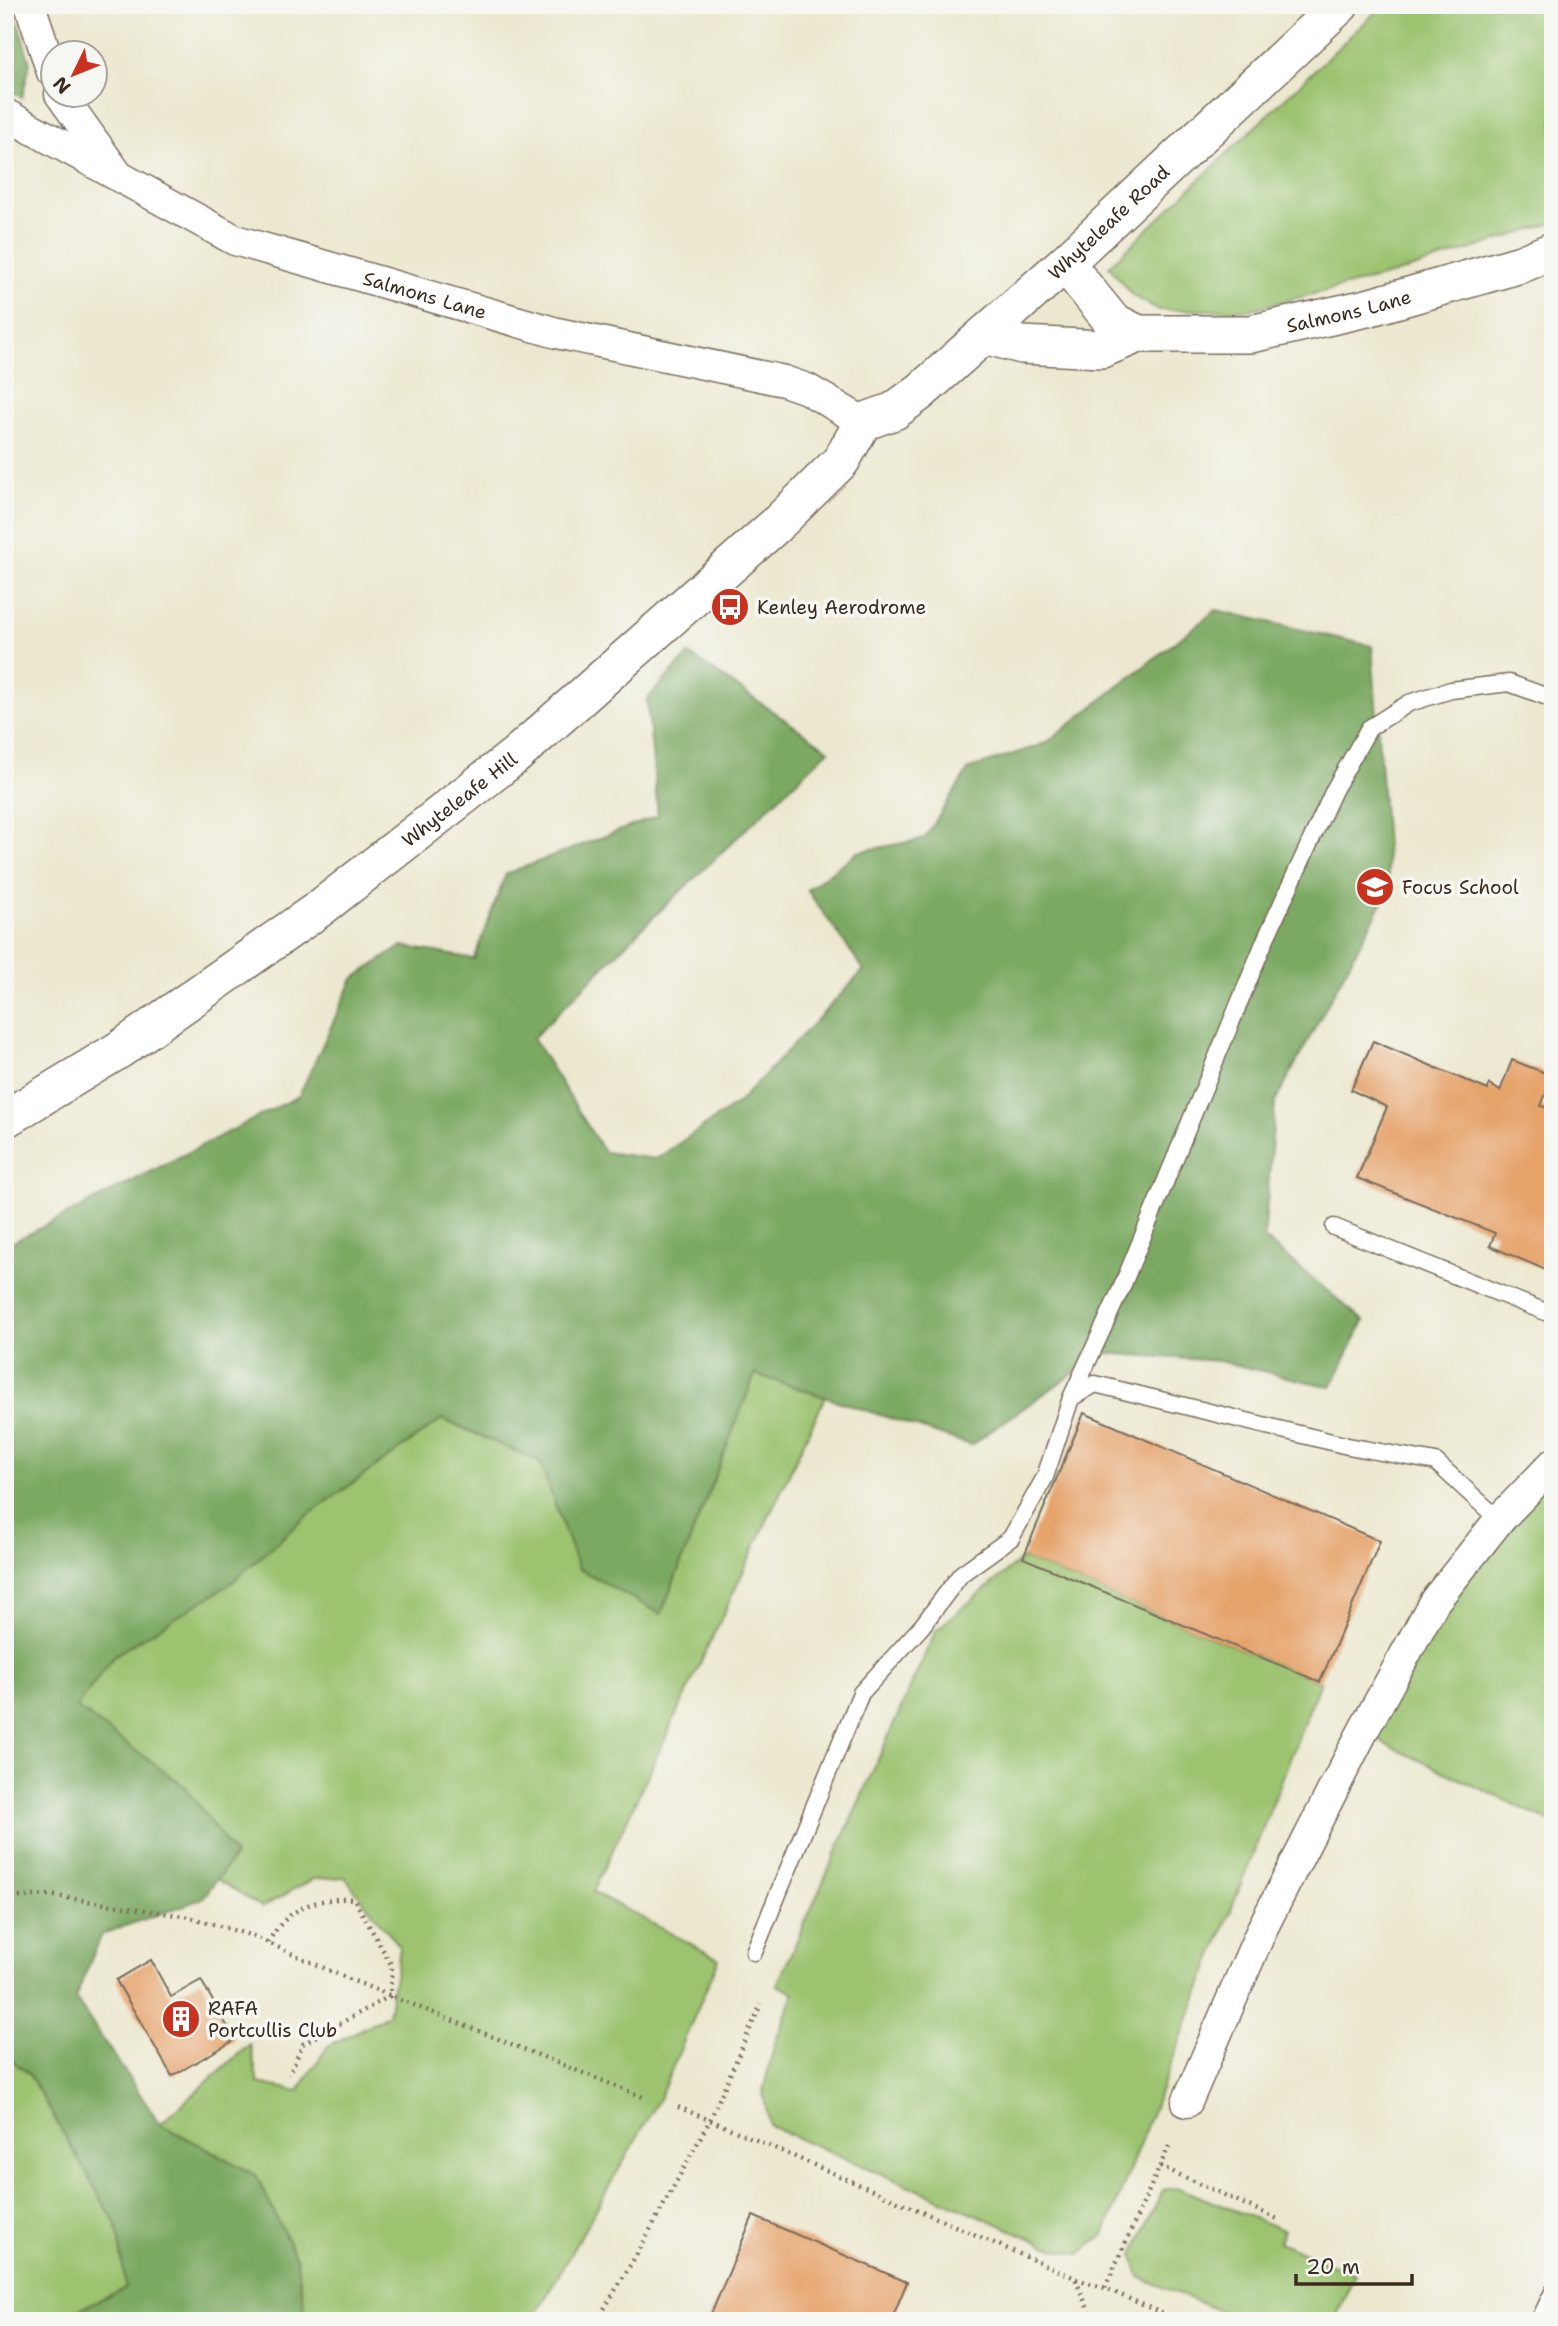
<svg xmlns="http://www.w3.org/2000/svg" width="1558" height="2326" font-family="'Shantell Sans',sans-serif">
	<rect width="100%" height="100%" fill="#f6f6f2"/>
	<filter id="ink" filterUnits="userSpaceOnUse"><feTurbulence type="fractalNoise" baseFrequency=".0143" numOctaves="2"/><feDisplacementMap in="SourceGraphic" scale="14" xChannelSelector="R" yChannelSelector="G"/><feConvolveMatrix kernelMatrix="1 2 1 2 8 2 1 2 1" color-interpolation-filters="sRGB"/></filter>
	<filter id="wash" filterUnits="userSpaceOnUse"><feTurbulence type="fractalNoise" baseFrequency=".00686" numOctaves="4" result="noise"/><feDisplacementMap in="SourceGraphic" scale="28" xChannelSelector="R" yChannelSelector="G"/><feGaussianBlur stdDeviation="1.57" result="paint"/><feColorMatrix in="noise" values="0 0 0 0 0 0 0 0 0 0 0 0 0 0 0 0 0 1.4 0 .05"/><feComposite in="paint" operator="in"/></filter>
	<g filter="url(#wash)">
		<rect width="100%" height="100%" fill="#ece8cf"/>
		<!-- green -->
		<g fill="#9bc36f" stroke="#6b7646" stroke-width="2">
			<path d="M1383 5H1553V223L1394 274 1248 310H1159L1133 296 1109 266Z"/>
			<path d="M755 1374 825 1397 593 1892 719 1959 659 2099 532 2321H307L296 2258 256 2175 160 2124 250 2044 258 2083 298 2091 328 2046 388 2015 400 1948 345 1877 313 1879 262 1907 217 1879 235 1855 76 1707 115 1655 230 1584 307 1516 442 1419 540 1462 578 1568 661 1614Z"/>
			<path d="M1553 1464V1823L1362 1733 1434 1602Z"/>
			<path d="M1023 1558 1320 1682 1104 2235 1080 2254 1056 2249 770 2126 763 2092 774 2046 794 1993 777 1985 936 1630Z"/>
			<path d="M5 2055 29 2074 117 2226 127 2288 52 2321H5Z"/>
			<path d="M1178 2188 1284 2230 1279 2242 1355 2274 1334 2321H1244L1139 2277 1133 2255 1163 2190Z"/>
		</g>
		<!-- forest -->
		<g fill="#7ca962" stroke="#5c6a40" stroke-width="2">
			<path d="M5 5H13L30 63 22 98 5 87Z"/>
			<path d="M1216 610 1372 646 1389 890 1275 1102 1264 1238 1364 1321 1331 1387 1219 1361 1102 1353 971 1445 755 1374 661 1614 578 1568 540 1462 442 1419 307 1516 230 1584 115 1655 76 1707 184 1786 235 1855 202 1899 102 1934 75 1998 160 2124 256 2175 296 2258 307 2321H52L126 2288 117 2226 29 2074 5 2055V1246L299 1096 353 979 402 946 474 959 506 874 658 816 647 699 689 654 829 750 641 929 533 1038 604 1152 656 1159 738 1103 864 970 807 890 858 852 924 839 969 769 1046 743Z"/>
		</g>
		<g id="blocks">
			<!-- building -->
			<g fill="#e6a36b">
				<path d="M1373 1041 1488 1090 1489 1084 1500 1091 1512 1060 1553 1076 1541 1106 1553 1110V1273L1490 1246 1495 1233 1357 1178 1387 1107 1351 1090Z"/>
				<path d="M1084 1413 1380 1541 1320 1682 1023 1558Z"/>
				<path d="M151 1960 171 1997 201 1980 235 2040 172 2076 116 1980Z"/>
				<path d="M753 2216 907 2282 891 2321H708Z"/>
			</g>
		</g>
	</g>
	<g filter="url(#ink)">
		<use href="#blocks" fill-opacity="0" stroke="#796c5c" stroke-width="2"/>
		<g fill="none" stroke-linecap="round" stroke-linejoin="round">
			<defs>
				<g id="service">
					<path d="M1334 1227 1553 1315"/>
					<path d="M1071 1398 1121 1289 1266 938 1334 790 1369 728 1409 703 1451 690 1509 683 1553 699"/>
					<path d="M754 1952 861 1693 922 1626 961 1574 1011 1538 1045 1477 1071 1398 1095 1384 1348 1446 1436 1462 1499 1520"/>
					<path d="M1539 2321 1553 2292"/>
				</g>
				<g id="minor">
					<path d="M30 5 52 72"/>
					<path d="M60 94 115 171"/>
					<path id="s1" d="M5 114 235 240 557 333 784 381 807 389 863 422"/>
					<path d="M1187 2102 1263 1927 1362 1733 1434 1602 1499 1520 1553 1464"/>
				</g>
				<g id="tertiary">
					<path id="s2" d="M1065 263 1112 321 1138 334H1251L1367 308 1521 264 1553 251"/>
					<path d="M984 335 1022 345 1102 349 1138 334"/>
					<path id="s3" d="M5 1119 119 1050 319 909 516 755 776 525 841 461 863 422 894 411 920 392 1065 263 1340 5"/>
				</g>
			</defs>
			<!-- service casing -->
			<use href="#service" stroke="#796c5c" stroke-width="19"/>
			<!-- minor casing -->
			<use href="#minor" stroke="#796c5c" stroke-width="33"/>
			<!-- tertiary casing -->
			<use href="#tertiary" stroke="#796c5c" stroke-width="40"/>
			<!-- path -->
			<g stroke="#796c5c" stroke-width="4.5" stroke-dasharray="2 5" stroke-linecap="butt">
				<path d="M5 1898 49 1895 189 1917 253 1936 344 1977 643 2097"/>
				<path d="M268 1943C286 1908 316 1897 354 1899L392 1966 390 1996 303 2044 289 2075"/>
				<path d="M678 2107 710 2120 761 2004"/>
				<path d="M1160 2166 1280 2220"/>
				<path d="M1076 2279 1105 2288 1179 2321"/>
				<path d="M1105 2288 1169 2146"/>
				<path d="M597 2321 638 2252 710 2120 1075 2278 1093 2321"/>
			</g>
			<!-- service -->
			<use href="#service" stroke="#fff" stroke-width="16"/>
			<!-- minor -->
			<use href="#minor" stroke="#fff" stroke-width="30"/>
			<!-- tertiary -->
			<use href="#tertiary" stroke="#fff" stroke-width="37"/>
		</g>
	</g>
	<!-- icons -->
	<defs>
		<symbol id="bus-disc" viewBox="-11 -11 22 22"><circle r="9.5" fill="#c8321e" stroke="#f6f6f2"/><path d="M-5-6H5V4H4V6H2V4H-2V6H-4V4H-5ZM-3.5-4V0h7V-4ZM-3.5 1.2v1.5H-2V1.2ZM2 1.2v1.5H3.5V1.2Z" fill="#fff"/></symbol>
		<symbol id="school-disc" viewBox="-11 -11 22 22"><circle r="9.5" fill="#c8321e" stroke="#f6f6f2"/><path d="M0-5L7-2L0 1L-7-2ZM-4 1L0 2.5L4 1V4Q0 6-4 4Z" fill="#fff"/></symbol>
		<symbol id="building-disc" viewBox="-11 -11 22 22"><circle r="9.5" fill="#c8321e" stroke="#f6f6f2"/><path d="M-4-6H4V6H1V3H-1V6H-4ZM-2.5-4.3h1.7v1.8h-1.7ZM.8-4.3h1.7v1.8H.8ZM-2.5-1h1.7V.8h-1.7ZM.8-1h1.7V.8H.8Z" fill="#fff"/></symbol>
	</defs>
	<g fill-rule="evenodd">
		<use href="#bus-disc" x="708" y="585" width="44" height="44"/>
		<use href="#school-disc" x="1353" y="865" width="44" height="44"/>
		<use href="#building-disc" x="159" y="1997" width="44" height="44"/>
	</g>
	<g text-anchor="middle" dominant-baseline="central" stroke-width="7" stroke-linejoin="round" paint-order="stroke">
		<!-- street labels -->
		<g font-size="19" fill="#3b2a1e" stroke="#f6f6f2">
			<text stroke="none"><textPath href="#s3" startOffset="1430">Whyteleafe Road</textPath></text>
			<text stroke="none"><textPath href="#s1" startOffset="460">Salmons Lane</textPath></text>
			<text stroke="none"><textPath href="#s2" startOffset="317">Salmons Lane</textPath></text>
			<text stroke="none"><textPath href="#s3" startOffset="556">Whyteleafe Hill</textPath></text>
		</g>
		<!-- poi labels -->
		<g font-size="19" fill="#3b2a1e" stroke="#f6f6f2" text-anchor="start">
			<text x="757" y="607">Kenley Aerodrome</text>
			<text x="1402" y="887">Focus School</text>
			<text x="208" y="2008">RAFA<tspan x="208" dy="22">Portcullis Club</tspan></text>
		</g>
	</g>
	<!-- margin -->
	<rect width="1558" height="2326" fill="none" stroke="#f6f6f2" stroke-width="28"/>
	<!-- north arrow -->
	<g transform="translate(74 74) rotate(227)"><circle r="33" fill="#f6f6f2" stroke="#aba49d" stroke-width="2"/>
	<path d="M0-5L12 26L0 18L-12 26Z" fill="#c8321e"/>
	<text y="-10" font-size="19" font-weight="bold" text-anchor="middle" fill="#3b2a1e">N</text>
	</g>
	<!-- scale -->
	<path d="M1296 2274v10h116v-10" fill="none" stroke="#3b2a1e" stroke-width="3.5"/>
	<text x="1306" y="2274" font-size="21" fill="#3b2a1e" stroke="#f6f6f2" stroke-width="5" paint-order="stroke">20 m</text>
</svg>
